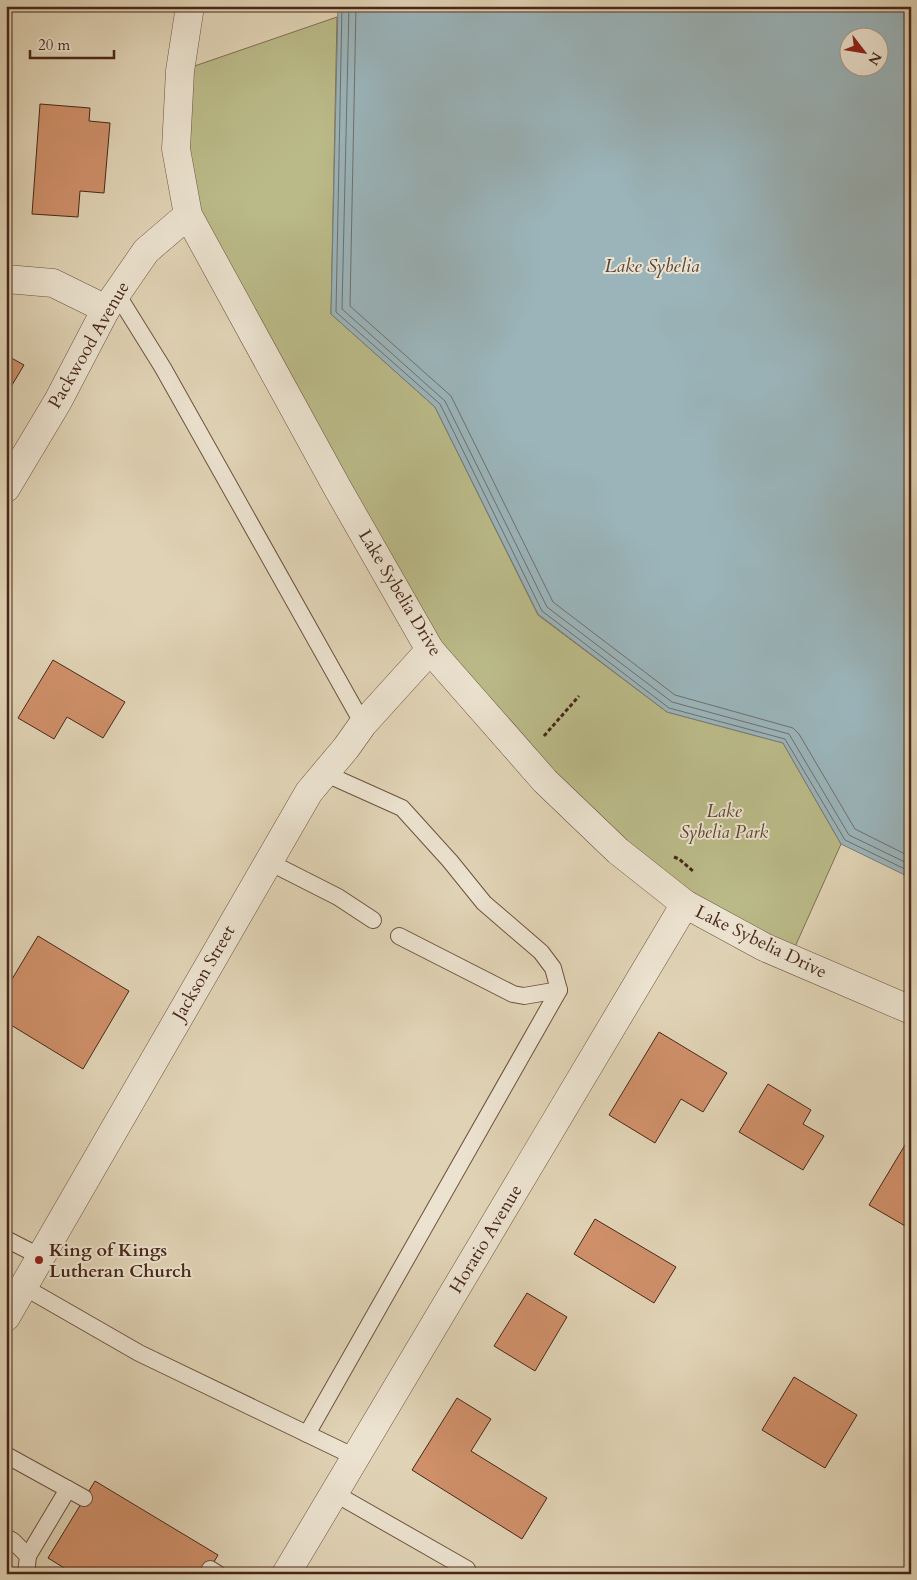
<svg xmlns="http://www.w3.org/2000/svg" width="917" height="1580" font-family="Cardo,serif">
	<rect width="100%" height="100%" fill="#e0d3b5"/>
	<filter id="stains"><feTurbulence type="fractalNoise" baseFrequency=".004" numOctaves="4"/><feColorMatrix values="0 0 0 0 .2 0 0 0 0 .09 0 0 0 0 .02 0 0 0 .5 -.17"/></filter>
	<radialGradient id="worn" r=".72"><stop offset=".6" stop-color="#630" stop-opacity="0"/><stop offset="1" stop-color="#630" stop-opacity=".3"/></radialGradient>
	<!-- green -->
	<path fill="#baba88" stroke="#817050" d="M337 17 331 314 435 407 538 615 667 712 783 743 841 844 790 958 685 904 430 650 188 215 180 71Z"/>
	<!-- water -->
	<path fill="#9ab4ba" stroke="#797c7a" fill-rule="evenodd" d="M338 6H911V878L841 844 783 743 667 712 538 614 435 407 331 314ZM850 38H880V68H850Z"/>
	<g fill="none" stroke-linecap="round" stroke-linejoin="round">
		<!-- shore -->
		<g stroke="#716e6a" stroke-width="1">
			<path d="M342 6 336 312 440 404 542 611 669 708 785 739 845 840 911 872"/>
			<path d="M349 6 342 309 445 401 547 607 672 702 789 734 849 835 911 865"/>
			<path d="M356 6 350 306 451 396 553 602 675 695 793 728 799 734 855 829 911 857"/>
		</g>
	</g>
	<!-- building -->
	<g fill="#cf906a" stroke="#482719">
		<path d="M40 104 90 108 89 121 110 123 104 193 80 191 78 217 32 214Z"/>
		<path d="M6 355 24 365 6 395Z"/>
		<path d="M53 660 125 702 103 738 67 717 54 739 18 718Z"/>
		<path d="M38 936 129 991 83 1069 6 1022V989Z"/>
		<path d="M659 1032 727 1073 703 1112 681 1099 655 1143 609 1115Z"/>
		<path d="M768 1084 811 1110 803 1124 824 1136 803 1170 739 1132Z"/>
		<path d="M911 1135V1220L907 1227 869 1205Z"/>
		<path d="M595 1219 676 1267 654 1303 574 1254Z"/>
		<path d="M527 1293 567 1317 535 1371 494 1346Z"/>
		<path d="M794 1377 857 1415 825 1468 762 1430Z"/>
		<path d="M457 1398 491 1419 471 1451 547 1498 522 1539 412 1470Z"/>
		<path d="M95 1481 218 1555 207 1574H74L48 1558Z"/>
	</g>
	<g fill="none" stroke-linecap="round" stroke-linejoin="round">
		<defs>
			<g id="service">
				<path d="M117 294 163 368 363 724"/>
				<path d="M269 862 338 897 373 920"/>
				<path d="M399 936 513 994 524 996 559 990"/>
				<path d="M6 1239 41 1257"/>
				<path d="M24 1287 139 1353 355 1457"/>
				<path d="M307 1434 559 990 553 968 541 952 484 903 450 861 402 808 324 773"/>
				<path d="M6 1455 84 1498"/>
				<path d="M334 1493 467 1569 469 1574"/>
				<path d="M6 1537 13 1541 28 1556 26 1574"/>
				<path d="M28 1556 68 1489"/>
				<path d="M210 1569 218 1574"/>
			</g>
			<g id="minor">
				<path d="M190 6 180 71 176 149 188 215 338 489 430 650 545 781 618 851 685 904 764 947 911 1010"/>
				<path d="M6 279 53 283 106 309"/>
				<path d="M6 488 58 401 106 309 146 251 188 215"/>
				<path d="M6 1317 309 792 346 748 363 724 430 650"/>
				<path d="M286 1574 685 904"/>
			</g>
		</defs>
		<!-- service casing -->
		<use href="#service" stroke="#6e5240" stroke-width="18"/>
		<!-- minor casing -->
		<use href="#minor" stroke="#6e5240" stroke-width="29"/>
		<!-- path -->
		<g stroke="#482719" stroke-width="3" stroke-dasharray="4 2.5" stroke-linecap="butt">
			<path d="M544 736 579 696"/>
			<path d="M674 857 679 859 693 871"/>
		</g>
		<!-- service -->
		<use href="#service" stroke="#ebe2cf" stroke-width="16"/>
		<!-- minor -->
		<use href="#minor" stroke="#ebe2cf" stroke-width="28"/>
	</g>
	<!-- markers -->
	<circle fill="#8f2418" stroke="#ebe2cf" stroke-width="2" cx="39" cy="1260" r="5"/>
	<g text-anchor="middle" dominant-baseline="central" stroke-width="4" stroke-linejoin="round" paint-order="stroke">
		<!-- street labels -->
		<g font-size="18" fill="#482719" stroke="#ebe2cf">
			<text transform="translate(89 345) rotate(-60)">Packwood Avenue</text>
			<text transform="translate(400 593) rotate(59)">Lake Sybelia Drive</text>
			<text transform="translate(761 942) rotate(26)">Lake Sybelia Drive</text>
			<text transform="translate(204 973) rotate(-60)">Jackson Street</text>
			<text transform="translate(486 1239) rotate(-59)">Horatio Avenue</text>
		</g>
		<!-- park labels -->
		<g font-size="18" font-style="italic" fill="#5f442f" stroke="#ebe2cf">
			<text x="724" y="811">Lake<tspan x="724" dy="21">Sybelia Park</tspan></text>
		</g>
		<!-- poi labels -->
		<g font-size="18" font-weight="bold" fill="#482719" stroke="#ebe2cf" text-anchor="start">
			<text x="49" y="1250">King of Kings<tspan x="49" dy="21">Lutheran Church</tspan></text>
		</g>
		<!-- water labels -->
		<g font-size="19" font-style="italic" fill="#584339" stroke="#ebe2cf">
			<text x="652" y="266">Lake Sybelia</text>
		</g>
	</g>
	<!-- margin -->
	<rect width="917" height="1580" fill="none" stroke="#e0d3b5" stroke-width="25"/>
	<rect x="8" y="8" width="902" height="1565" fill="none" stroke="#482719" stroke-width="2.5"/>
	<rect x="12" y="12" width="892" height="1555" fill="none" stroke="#482719"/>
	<!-- north arrow -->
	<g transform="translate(864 52) rotate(121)"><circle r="24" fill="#ebe2cf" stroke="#aa9786"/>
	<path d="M0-4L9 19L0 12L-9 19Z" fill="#8f2418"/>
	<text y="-8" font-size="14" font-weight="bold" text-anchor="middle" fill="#482719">N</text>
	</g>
	<!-- scale -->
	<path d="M30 50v8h84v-8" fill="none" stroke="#482719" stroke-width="2.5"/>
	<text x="38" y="50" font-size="15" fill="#482719" stroke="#ebe2cf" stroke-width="4" paint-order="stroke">20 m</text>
	<rect width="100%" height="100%" filter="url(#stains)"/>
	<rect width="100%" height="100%" fill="url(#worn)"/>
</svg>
